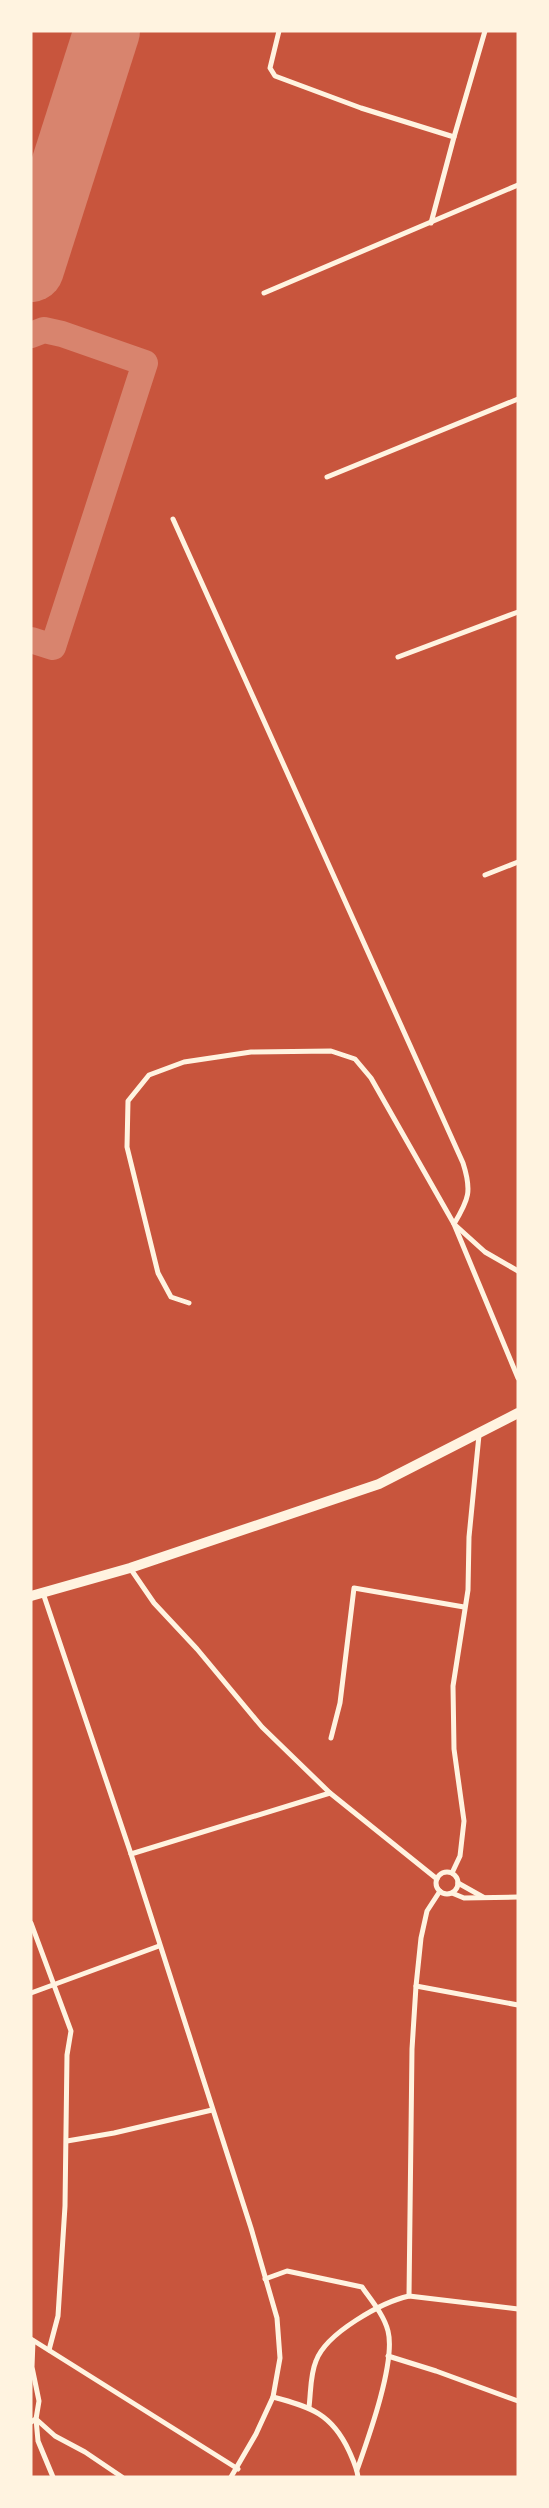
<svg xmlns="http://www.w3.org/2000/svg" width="549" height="2508" font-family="'Roboto Condensed',sans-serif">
	<rect width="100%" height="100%" fill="#c8553d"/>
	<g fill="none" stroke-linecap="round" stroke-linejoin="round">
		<!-- taxiway -->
		<path stroke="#d8846e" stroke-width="26" d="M31 335 44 330 62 334 145 363 53 647 31 640"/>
		<!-- runway -->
		<path stroke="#d8846e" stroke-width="66" d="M31 269 107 31"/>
		<!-- minor -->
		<g stroke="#fff3e0" stroke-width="5">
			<path d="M279 31 270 68 275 76 361 108 454 137"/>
			<path d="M431 223 454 137 485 31"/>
			<path d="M264 293 518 185"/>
			<path d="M327 477 518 399"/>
			<path d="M173 519 463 1163C472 1191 469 1199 454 1224L485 1252 518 1271"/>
			<path d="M398 657 518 612"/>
			<path d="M485 875 518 862"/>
			<path d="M189 1303 171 1297 158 1273 127 1147 128 1101 149 1075 184 1062 251 1052 331 1051 355 1059 371 1078 454 1224 518 1378"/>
			<path d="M130 1568 154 1603 197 1649 262 1727 330 1793 437 1879"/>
			<path d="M43 1593 131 1854 251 2228 277 2318 280 2358 273 2397 256 2434 231 2477"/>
			<path d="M331 1738 340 1703 354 1588 464 1607"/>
			<path d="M131 1854 330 1793"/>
			<circle cx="447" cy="1883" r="11"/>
			<path d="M452 1873 460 1856 464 1821 454 1749 453 1686 468 1590 469 1537 479 1435"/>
			<path d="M458 1883 483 1897"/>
			<path d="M452 1893 464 1898 518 1897"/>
			<path d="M31 1923 71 2031 67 2055 65 2206 58 2316 49 2350"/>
			<path d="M416 1986 518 2005"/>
			<path d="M31 1993 159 1946"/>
			<path d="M67 2141 114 2133 212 2110"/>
			<path d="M265 2279 287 2271 362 2287C371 2300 384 2315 388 2331 396 2362 368 2439 357 2470"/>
			<path d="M409 2296 412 2049 416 1986 421 1938 427 1911 440 1891"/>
			<path d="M31 2339 238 2469"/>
			<path d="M33 2341 32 2367 39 2401 36 2419 38 2441 53 2477"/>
			<path d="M388 2356 436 2371 518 2401"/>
			<path d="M273 2397C311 2407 332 2414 349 2451 353 2460 357 2468 358 2477"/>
			<path d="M309 2407C311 2392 310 2375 316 2361 326 2333 382 2302 409 2296L518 2309"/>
			<path d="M31 2422 36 2419 55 2436 85 2452 122 2477"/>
		</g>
		<!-- trunk -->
		<path stroke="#fff3e0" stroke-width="10" d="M31 1596 130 1568 379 1484 518 1413"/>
	</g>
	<!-- border -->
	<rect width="549" height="2508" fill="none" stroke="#fff3e0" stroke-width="65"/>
</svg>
